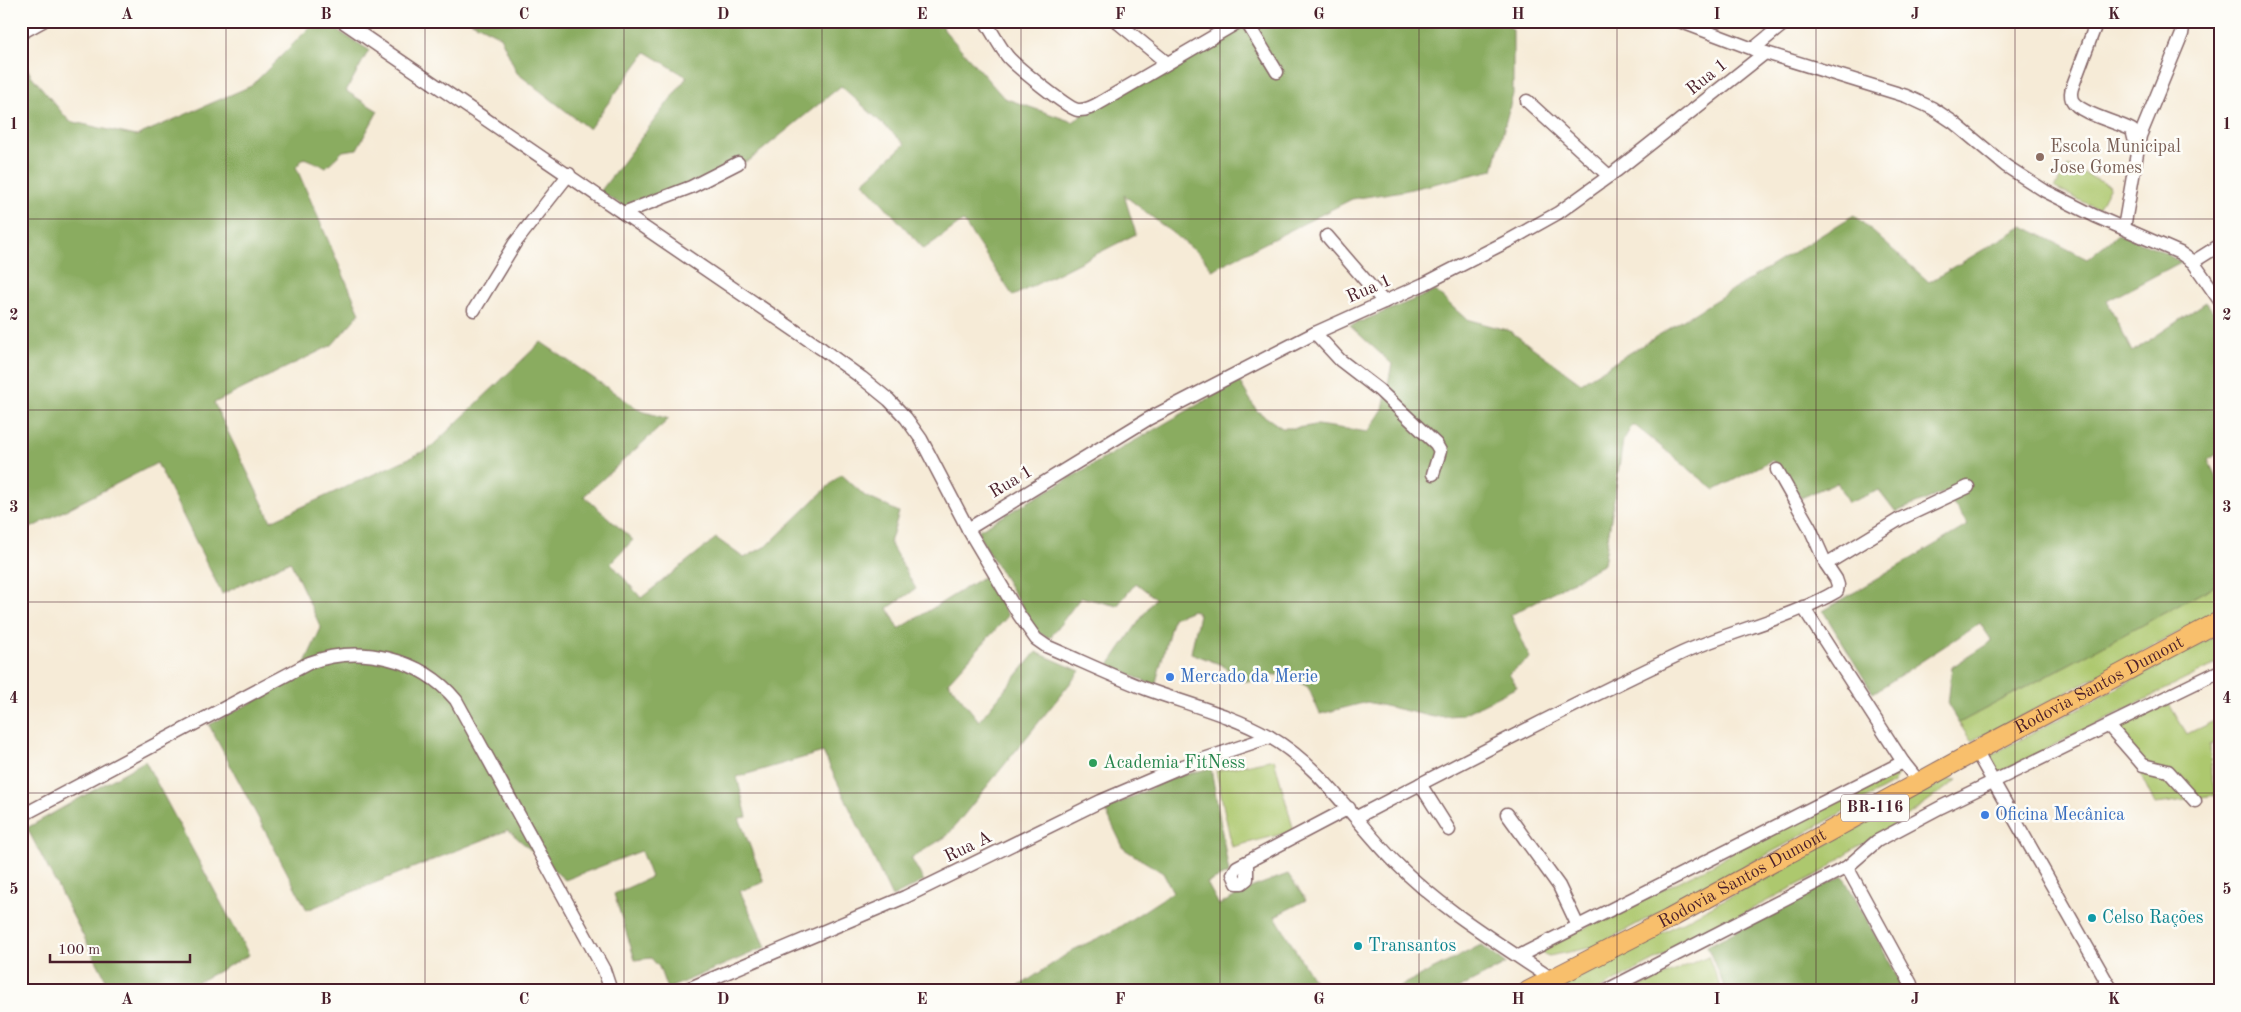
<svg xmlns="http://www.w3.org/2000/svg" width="2241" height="1012" font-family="'Old Standard TT',serif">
	<rect width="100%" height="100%" fill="#fdfcf7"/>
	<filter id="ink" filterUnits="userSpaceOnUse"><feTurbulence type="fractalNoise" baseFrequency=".02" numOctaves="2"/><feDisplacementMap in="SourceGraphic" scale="10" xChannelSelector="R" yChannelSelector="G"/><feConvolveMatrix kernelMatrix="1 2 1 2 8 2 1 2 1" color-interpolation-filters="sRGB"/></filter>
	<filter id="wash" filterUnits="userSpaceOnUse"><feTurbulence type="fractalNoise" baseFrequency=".0096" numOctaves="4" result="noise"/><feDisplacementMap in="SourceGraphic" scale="20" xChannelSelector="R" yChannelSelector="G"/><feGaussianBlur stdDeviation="1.12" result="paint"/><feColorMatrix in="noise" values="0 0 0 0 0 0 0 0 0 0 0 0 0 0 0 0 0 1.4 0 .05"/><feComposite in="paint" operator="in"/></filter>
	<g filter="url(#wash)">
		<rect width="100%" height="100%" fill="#f6ebd7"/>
		<!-- green -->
		<g fill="#adc86e" stroke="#7c744c">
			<path d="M2068 166 2110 186 2098 209 2055 188Z"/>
			<path d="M2220 583V610L2032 711 1971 741 1959 723Z"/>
			<path d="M2220 633V662L2000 772H1989L1982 760Z"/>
			<path d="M2169 704 2187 734 2220 718V742L2210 745 2211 775 2216 796 2155 804 2118 728Z"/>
			<path d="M1274 759 1294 831 1232 847 1216 771Z"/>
			<path d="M1896 770 1899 773 1893 783 1783 846 1594 947 1549 956 1543 954 1542 949 1714 864 1736 850 1778 829 1799 822Z"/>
			<path d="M1949 779 1957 780 1894 825 1850 851 1824 871 1604 987 1594 991H1554Z"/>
			<path d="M1708 956 1722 991 1632 990Z"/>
		</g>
		<!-- forest -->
		<g fill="#8aac61" stroke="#6a6646">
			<path d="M316 21H322L369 50 346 91 378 111 357 149 343 151 326 167 304 158 296 167 360 313 332 345 214 403 271 521 429 449 541 342 641 411 669 419 584 496 633 540 611 563 641 598 716 538 744 558 768 545 841 474 865 496 899 512 890 543 916 589 888 608 899 629 988 574 1008 616 948 682 979 721 1036 652 1080 671 947 836 911 858 924 881 892 897 823 752 737 777 747 817 739 818 764 882 740 891 766 947 667 989 659 967 651 958 635 960 614 894 651 877 641 851 565 880 508 830 307 910 209 725 298 678 321 628 290 561 222 594 157 463 21 533V54L30 74 69 121 136 136 251 86Z"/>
			<path d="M470 21H939L945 31 1004 98 1073 122 1091 108 1240 21H1504L1513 30V94L1493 170 1403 191 1352 199 1212 270 1203 257 1124 195 1136 234 1013 296 963 221 924 249 863 182 905 144 841 86 750 160 627 208 600 192 687 77 646 52 589 129 517 73 500 36Z"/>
			<path d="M1854 215 1929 282 2023 226 2087 259 2118 234 2151 246 2181 262 2107 301 2132 352 2206 302 2220 321V452L2208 460 2220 485V583L1959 723 1948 705 1952 667 1992 641 1980 623 1873 693 1823 611 1968 525 1945 492 1896 512 1879 490 1848 503 1837 482 1801 498 1772 460 1715 490 1633 424 1623 441 1604 564 1511 615 1530 658 1509 674 1517 687 1461 715 1434 717 1367 702 1320 714 1308 687 1286 675H1268L1256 681H1242L1222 665 1191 653 1199 614 1193 610 1173 618 1155 686 1109 665 1155 598 1136 583 1117 606 1081 597 1050 638 1038 633 979 536V530L1239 381 1257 411 1282 428H1296L1317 425 1368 432 1383 409 1392 364 1350 326 1435 291 1466 319 1510 331 1581 383Z"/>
			<path d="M145 761 249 955 181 991H112L27 828Z"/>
			<path d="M1211 768 1229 873 1207 883 1219 905 1253 887 1288 874 1306 900 1275 916 1320 991H1012L1073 950 1113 931 1173 892 1163 873 1124 849 1105 810 1172 778Z"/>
			<path d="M1843 876 1905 991H1726L1707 946Z"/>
			<path d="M1481 945 1506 964 1454 991H1391Z"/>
		</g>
	</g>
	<g filter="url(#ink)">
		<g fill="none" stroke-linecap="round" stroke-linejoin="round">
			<defs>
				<g id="minor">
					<path d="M342 21 822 349 862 378 889 400 906 418 921 439 968 529 1019 615 1036 639 1046 646C1079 660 1112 676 1146 689 1187 704 1232 715 1270 737 1322 767 1353 820 1395 862 1440 908 1498 943 1552 979"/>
					<path d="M985 21C993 33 999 46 1008 57 1016 66 1068 109 1078 110 1087 111 1096 105 1103 101L1240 21"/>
					<path d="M1116 21 1167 63"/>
					<path d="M1246 21 1277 72"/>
					<path d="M1679 21 1753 49 1906 96 1932 108 1953 122 2006 166 2045 191 2095 216 2180 253 2193 262 2220 301"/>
					<path d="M2097 21 2073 85C2071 90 2070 95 2072 100 2078 113 2116 122 2128 128L2132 130 2136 146"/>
					<path d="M21 33 43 21"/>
					<path d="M1753 49 1787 21"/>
					<path d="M1527 101 1609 176"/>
					<path d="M623 213 691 187 738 163"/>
					<path d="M2124 228 2140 136 2182 34 2184 21"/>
					<path d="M1327 236 1384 302"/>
					<path d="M2193 262 2220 245"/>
					<path d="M474 310 515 243 569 174"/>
					<path d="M1315 333 1340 360 1379 390 1436 444 1440 451 1433 474"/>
					<path d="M968 529 1148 419 1315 333 1426 283 1508 241 1558 213 1616 171 1765 53"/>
					<path d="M1826 564 1900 519 1968 487"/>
					<path d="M1803 607 1903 762 1919 782"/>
					<path d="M2109 726 2143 765 2168 771 2195 801"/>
					<path d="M1976 751 2112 991"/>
					<path d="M1420 784 1449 830"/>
					<path d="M1507 814 1559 886 1578 926"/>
					<path d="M21 816 309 663C360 644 421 658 456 700L604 970 611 991"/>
					<path d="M1357 817C1464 761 1572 705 1682 653 1733 630 1789 619 1837 591L1838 585 1836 579 1826 564 1810 528 1777 470"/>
					<path d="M1247 863V879L1242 883H1237L1233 874 1237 867 1349 808"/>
					<path d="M1847 867 1911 984"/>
					<path d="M1519 956 1903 762"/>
					<path d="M683 991 905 897 1101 801 1183 766 1270 737"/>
					<path d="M1605 991 1847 867 1877 841 1941 807 2220 671"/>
					<path d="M2093 991 2109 985"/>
				</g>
				<g id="highway">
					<path id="s1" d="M1528 991 1669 919 1976 751 2220 621"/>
				</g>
			</defs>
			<!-- minor casing -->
			<use href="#minor" stroke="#866667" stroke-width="15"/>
			<!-- highway casing -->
			<use href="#highway" stroke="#866667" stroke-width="21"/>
			<!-- minor -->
			<use href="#minor" stroke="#fff" stroke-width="12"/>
			<!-- highway -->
			<use href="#highway" stroke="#f8bf6c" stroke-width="19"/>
		</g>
	</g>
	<!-- grid -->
	<path fill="none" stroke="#4a1f2b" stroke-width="1" stroke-opacity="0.55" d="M226 21V991M425 21V991M624 21V991M822 21V991M1021 21V991M1220 21V991M1419 21V991M1617 21V991M1816 21V991M2015 21V991M21 219H2220M21 410H2220M21 602H2220M21 793H2220"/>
	<!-- markers -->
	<circle fill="#8d6e63" stroke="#fdfcf7" stroke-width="2" cx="2040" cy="157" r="5"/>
	<g fill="#3f7fe0" stroke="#fdfcf7" stroke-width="2">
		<circle cx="1170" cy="677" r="5"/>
		<circle cx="1985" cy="815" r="5"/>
	</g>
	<circle fill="#2e9e5b" stroke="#fdfcf7" stroke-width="2" cx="1093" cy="763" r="5"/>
	<g fill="#0f9aa8" stroke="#fdfcf7" stroke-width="2">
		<circle cx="2092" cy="918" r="5"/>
		<circle cx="1358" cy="946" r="5"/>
	</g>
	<g text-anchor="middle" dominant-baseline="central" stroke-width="5" stroke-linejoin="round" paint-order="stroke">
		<!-- shield labels -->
		<rect fill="#fdfcf7" stroke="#806168" stroke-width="1" x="1841" y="794.5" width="68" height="27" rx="4"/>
		<g font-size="16" font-weight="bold" fill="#4a1f2b">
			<text x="1875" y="808">BR-116</text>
		</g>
		<!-- street labels -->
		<g font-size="18" fill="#4a1f2b" stroke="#fdfcf7">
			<text transform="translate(1707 77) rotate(-39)">Rua 1</text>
			<text transform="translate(1369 289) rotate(-24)">Rua 1</text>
			<text transform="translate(1011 482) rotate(-31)">Rua 1</text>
			<text stroke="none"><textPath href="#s1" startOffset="648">Rodovia Santos Dumont</textPath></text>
			<text transform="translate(968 847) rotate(-26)">Rua A</text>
			<text stroke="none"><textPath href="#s1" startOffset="242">Rodovia Santos Dumont</textPath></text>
		</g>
		<!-- education labels -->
		<g font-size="18" fill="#785e54" stroke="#fdfcf7" text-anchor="start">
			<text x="2050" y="147">Escola Municipal<tspan x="2050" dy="21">Jose Gomes</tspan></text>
		</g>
		<!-- shop labels -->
		<g font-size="18" fill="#366cbe" stroke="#fdfcf7" text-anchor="start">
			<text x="1180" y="677">Mercado da Merie</text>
			<text x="1995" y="815">Oficina Mecânica</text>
		</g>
		<!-- leisure labels -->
		<g font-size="18" fill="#27864d" stroke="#fdfcf7" text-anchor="start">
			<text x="1103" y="763">Academia FitNess</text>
		</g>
		<!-- culture labels -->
		<g font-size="18" fill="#0d838f" stroke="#fdfcf7" text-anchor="start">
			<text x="2102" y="918">Celso Rações</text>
			<text x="1368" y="946">Transantos</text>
		</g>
	</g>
	<!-- margin -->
	<rect width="2241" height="1012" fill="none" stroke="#fdfcf7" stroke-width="55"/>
	<!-- scale -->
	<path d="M50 954v8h140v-8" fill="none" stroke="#4a1f2b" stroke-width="2.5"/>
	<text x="58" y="954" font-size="15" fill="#4a1f2b" stroke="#fdfcf7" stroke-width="4" paint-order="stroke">100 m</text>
	<rect x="28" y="28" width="2186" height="956" fill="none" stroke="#4a1f2b" stroke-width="2"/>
	<g font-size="16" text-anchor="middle" font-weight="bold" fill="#4a1f2b">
		<text x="127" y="19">A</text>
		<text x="326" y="19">B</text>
		<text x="524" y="19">C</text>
		<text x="723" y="19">D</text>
		<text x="922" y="19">E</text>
		<text x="1120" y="19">F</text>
		<text x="1319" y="19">G</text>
		<text x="1518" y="19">H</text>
		<text x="1717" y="19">I</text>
		<text x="1915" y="19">J</text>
		<text x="2114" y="19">K</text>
		<text x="14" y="129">1</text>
		<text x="2227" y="129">1</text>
		<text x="14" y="320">2</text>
		<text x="2227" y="320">2</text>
		<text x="14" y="512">3</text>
		<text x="2227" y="512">3</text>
		<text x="14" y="703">4</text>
		<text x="2227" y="703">4</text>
		<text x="14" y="894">5</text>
		<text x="2227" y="894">5</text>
		<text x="127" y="1004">A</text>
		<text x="326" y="1004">B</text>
		<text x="524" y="1004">C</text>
		<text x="723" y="1004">D</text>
		<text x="922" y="1004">E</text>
		<text x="1120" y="1004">F</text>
		<text x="1319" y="1004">G</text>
		<text x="1518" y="1004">H</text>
		<text x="1717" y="1004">I</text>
		<text x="1915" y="1004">J</text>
		<text x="2114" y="1004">K</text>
	</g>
</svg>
